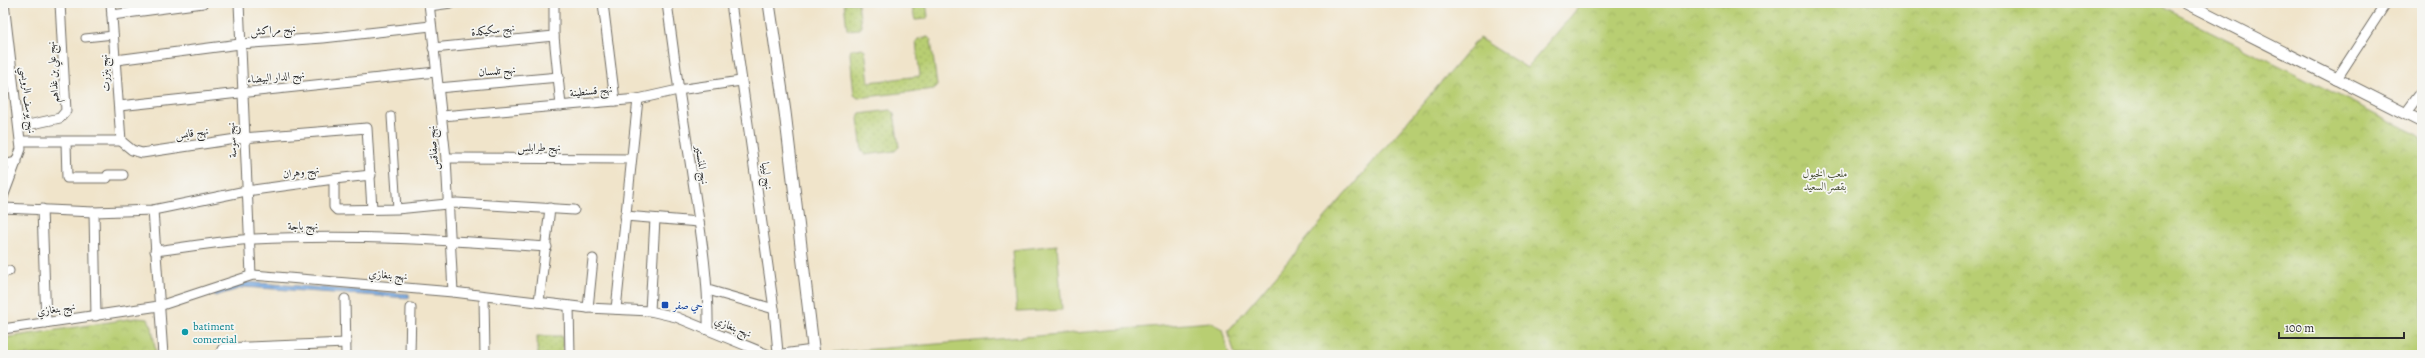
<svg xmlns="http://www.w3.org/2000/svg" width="2425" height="358" font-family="Alegreya,Amiri,serif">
	<defs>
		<pattern id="grass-dots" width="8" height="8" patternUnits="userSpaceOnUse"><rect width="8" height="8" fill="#b8ce72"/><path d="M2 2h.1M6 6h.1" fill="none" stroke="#9eb163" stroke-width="1.8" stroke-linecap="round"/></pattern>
		<pattern id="park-crowns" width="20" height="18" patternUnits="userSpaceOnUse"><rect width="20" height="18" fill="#b8ce72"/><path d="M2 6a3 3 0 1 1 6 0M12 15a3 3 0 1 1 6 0" fill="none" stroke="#9eb163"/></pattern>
	</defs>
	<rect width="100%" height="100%" fill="#f6f6f2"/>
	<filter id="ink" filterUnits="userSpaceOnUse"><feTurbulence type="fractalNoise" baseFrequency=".025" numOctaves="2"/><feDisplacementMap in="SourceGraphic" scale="8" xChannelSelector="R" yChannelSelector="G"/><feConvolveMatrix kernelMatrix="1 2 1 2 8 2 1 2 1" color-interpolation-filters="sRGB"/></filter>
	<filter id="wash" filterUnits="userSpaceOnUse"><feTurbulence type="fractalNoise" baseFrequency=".012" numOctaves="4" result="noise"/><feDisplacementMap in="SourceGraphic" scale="16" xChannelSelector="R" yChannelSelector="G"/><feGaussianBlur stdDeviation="0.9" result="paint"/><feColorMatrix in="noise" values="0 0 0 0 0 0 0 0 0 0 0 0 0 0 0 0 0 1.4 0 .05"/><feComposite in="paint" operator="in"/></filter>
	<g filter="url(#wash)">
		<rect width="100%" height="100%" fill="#f0e4ca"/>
		<!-- grass -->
		<g fill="url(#grass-dots)" stroke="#727c4e">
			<path d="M844 3H858L861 26 859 29 849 30 847 29Z"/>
			<path d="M911 3H926L928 16 926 19 915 20Z"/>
			<path d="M928 37 931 40 937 86 934 89 858 98 854 95 850 53 851 50 862 48 865 50 869 82 920 76 916 42 918 39Z"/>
			<path d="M891 110 894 113 899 147 895 151 865 155 862 151 858 118 860 114Z"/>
			<path d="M537 336H562L563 355H538Z"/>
		</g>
		<!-- park -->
		<g fill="url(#park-crowns)" stroke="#727c4e">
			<path d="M1582 3H2159L2164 8 2422 137V355H1235L1228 331 1479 38 1527 68Z"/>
			<path d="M136 318 148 319 152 327 156 355H3V338Z"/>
		</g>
		<!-- pitch -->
		<g fill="#b8ce72" stroke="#727c4e">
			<path d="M1057 245 1062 310 1017 312 1012 250Z"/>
			<path d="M1211 322 1222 329 1229 355H825V353Z"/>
		</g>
		<!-- water -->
		<path fill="#79ace5" stroke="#526c88" d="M243 282 409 294V298L245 287 215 296 214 290Z"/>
	</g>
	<g filter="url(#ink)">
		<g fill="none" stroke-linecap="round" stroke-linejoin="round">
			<defs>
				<g id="pedestrian">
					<path d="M85 38 114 35"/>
					<path d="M391 116 397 209"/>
				</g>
				<g id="minor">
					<path d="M111 3 121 141"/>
					<path d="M239 3 251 275"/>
					<path d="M429 3 446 158 453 292"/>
					<path d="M554 3V36L561 106"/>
					<path d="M603 3 615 101"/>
					<path d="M667 3C674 58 682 113 691 168 699 222 709 275 708 330"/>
					<path d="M731 3 774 309 778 353"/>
					<path d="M429 6 451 3"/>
					<path d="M112 15 203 3"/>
					<path d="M433 48 554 36"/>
					<path d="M116 60 240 44 323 38 431 26"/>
					<path d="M2336 80 2386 3"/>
					<path d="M438 88 559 77"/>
					<path d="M119 106 436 72"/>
					<path d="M2405 114 2422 91"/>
					<path d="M442 116 638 99 678 90 741 81"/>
					<path d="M19 127 60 118 66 111 60 3"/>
					<path d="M21 141H121L132 150 142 153 243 138 367 128 372 209"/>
					<path d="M66 142 67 178H107L108 175H123"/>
					<path d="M446 158 631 159"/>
					<path d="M3 165 17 162"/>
					<path d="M334 179 371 175"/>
					<path d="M3 197 21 149 4 3"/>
					<path d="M3 208 94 212 153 210 246 191 334 179V207L337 210 397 209 457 203 574 210"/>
					<path d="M42 209 46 323"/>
					<path d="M153 210 163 355"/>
					<path d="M94 212 96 316"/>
					<path d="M625 216 699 222"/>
					<path d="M155 251C188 247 221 241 254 239 352 234 450 240 547 247"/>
					<path d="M3 272 9 271"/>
					<path d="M708 290 774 309"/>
					<path d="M484 297 485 355"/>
					<path d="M345 299 346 355"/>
					<path d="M539 302 550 208"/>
					<path d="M569 306 570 355"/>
					<path d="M588 308 593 259"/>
					<path d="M616 309 638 99"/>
					<path d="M650 311 655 219"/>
					<path d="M3 329 159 306 253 275 453 292 588 308 650 311 676 317 769 355"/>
					<path d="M219 355 223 348 346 343"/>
					<path d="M410 355 411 308"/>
					<path d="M775 355 813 350"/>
				</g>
				<g id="tertiary">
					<path d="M769 3 785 112 814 355"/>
					<path d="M2186 3 2422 122"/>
				</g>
			</defs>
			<!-- pedestrian casing -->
			<use href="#pedestrian" stroke="#706c63" stroke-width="9"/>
			<!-- minor casing -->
			<use href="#minor" stroke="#706c63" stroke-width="11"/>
			<!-- tertiary casing -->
			<use href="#tertiary" stroke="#706c63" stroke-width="13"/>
			<!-- pedestrian -->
			<use href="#pedestrian" stroke="#fff" stroke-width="7"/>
			<!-- minor -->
			<use href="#minor" stroke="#fff" stroke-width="9"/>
			<!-- tertiary -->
			<use href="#tertiary" stroke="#fff" stroke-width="11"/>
		</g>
	</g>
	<!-- markers -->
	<rect fill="#1a4fb4" stroke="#f6f6f2" stroke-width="1.5" x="661" y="301" width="8" height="8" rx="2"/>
	<circle fill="#0f9aa8" stroke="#f6f6f2" stroke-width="1.5" cx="185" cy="332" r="4"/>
	<g text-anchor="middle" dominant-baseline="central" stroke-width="3.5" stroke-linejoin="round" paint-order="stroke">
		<!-- street labels -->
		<g font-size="11" fill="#2b2b2b" stroke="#f6f6f2">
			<text transform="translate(273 30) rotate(-4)">نهج مراكش</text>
			<text transform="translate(493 30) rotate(-6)">نهج سكيكدة</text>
			<text transform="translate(497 71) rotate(-5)">نهج تلمسان</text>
			<text transform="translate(53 72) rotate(-94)">نهج علي بن غذاهم</text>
			<text transform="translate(105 73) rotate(-94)">نهج بنزرت</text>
			<text transform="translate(276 77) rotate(-5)">نهج الدار البيضاء</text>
			<text transform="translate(591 91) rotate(-6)">نهج قسنطينة</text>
			<text transform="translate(28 100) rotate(83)">نهج يوسف الرويسي</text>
			<text transform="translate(192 133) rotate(-8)">نهج قابس</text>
			<text transform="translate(232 140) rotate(-93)">نهج سوسة</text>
			<text x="539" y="147">نهج طرابلس</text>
			<text transform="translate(433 148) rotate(-95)">نهج صفاقس</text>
			<text transform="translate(702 165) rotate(81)">نهج المنستير</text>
			<text transform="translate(301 172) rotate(-8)">نهج وهران</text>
			<text transform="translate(767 176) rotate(82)">نهج ليبيا</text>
			<text transform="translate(303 226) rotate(-1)">نهج باجة</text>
			<text transform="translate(388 275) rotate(4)">نهج بنغازي</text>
			<text transform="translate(56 309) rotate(-8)">نهج بنغازي</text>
			<text transform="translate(733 327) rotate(22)">نهج بنغازي</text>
		</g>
		<!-- park labels -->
		<g font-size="11" fill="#4e543d" stroke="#f6f6f2">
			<text x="1825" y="173">ملعب الخيول<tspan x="1825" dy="13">بقصر السعيد</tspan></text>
		</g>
		<!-- transit labels -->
		<g font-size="11" fill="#164399" stroke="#f6f6f2" text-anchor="start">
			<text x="673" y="305">حي صفر</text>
		</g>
		<!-- culture labels -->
		<g font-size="11" fill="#0d838f" stroke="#f6f6f2" text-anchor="start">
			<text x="193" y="326">batiment<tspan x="193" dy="13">comercial</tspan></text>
		</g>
	</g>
	<!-- margin -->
	<rect width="2425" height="358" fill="none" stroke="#f6f6f2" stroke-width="16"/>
	<!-- scale -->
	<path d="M2279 332v6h125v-6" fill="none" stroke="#2b2b2b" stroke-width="2"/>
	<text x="2285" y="332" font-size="12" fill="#2b2b2b" stroke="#f6f6f2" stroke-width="3" paint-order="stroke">100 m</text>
</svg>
